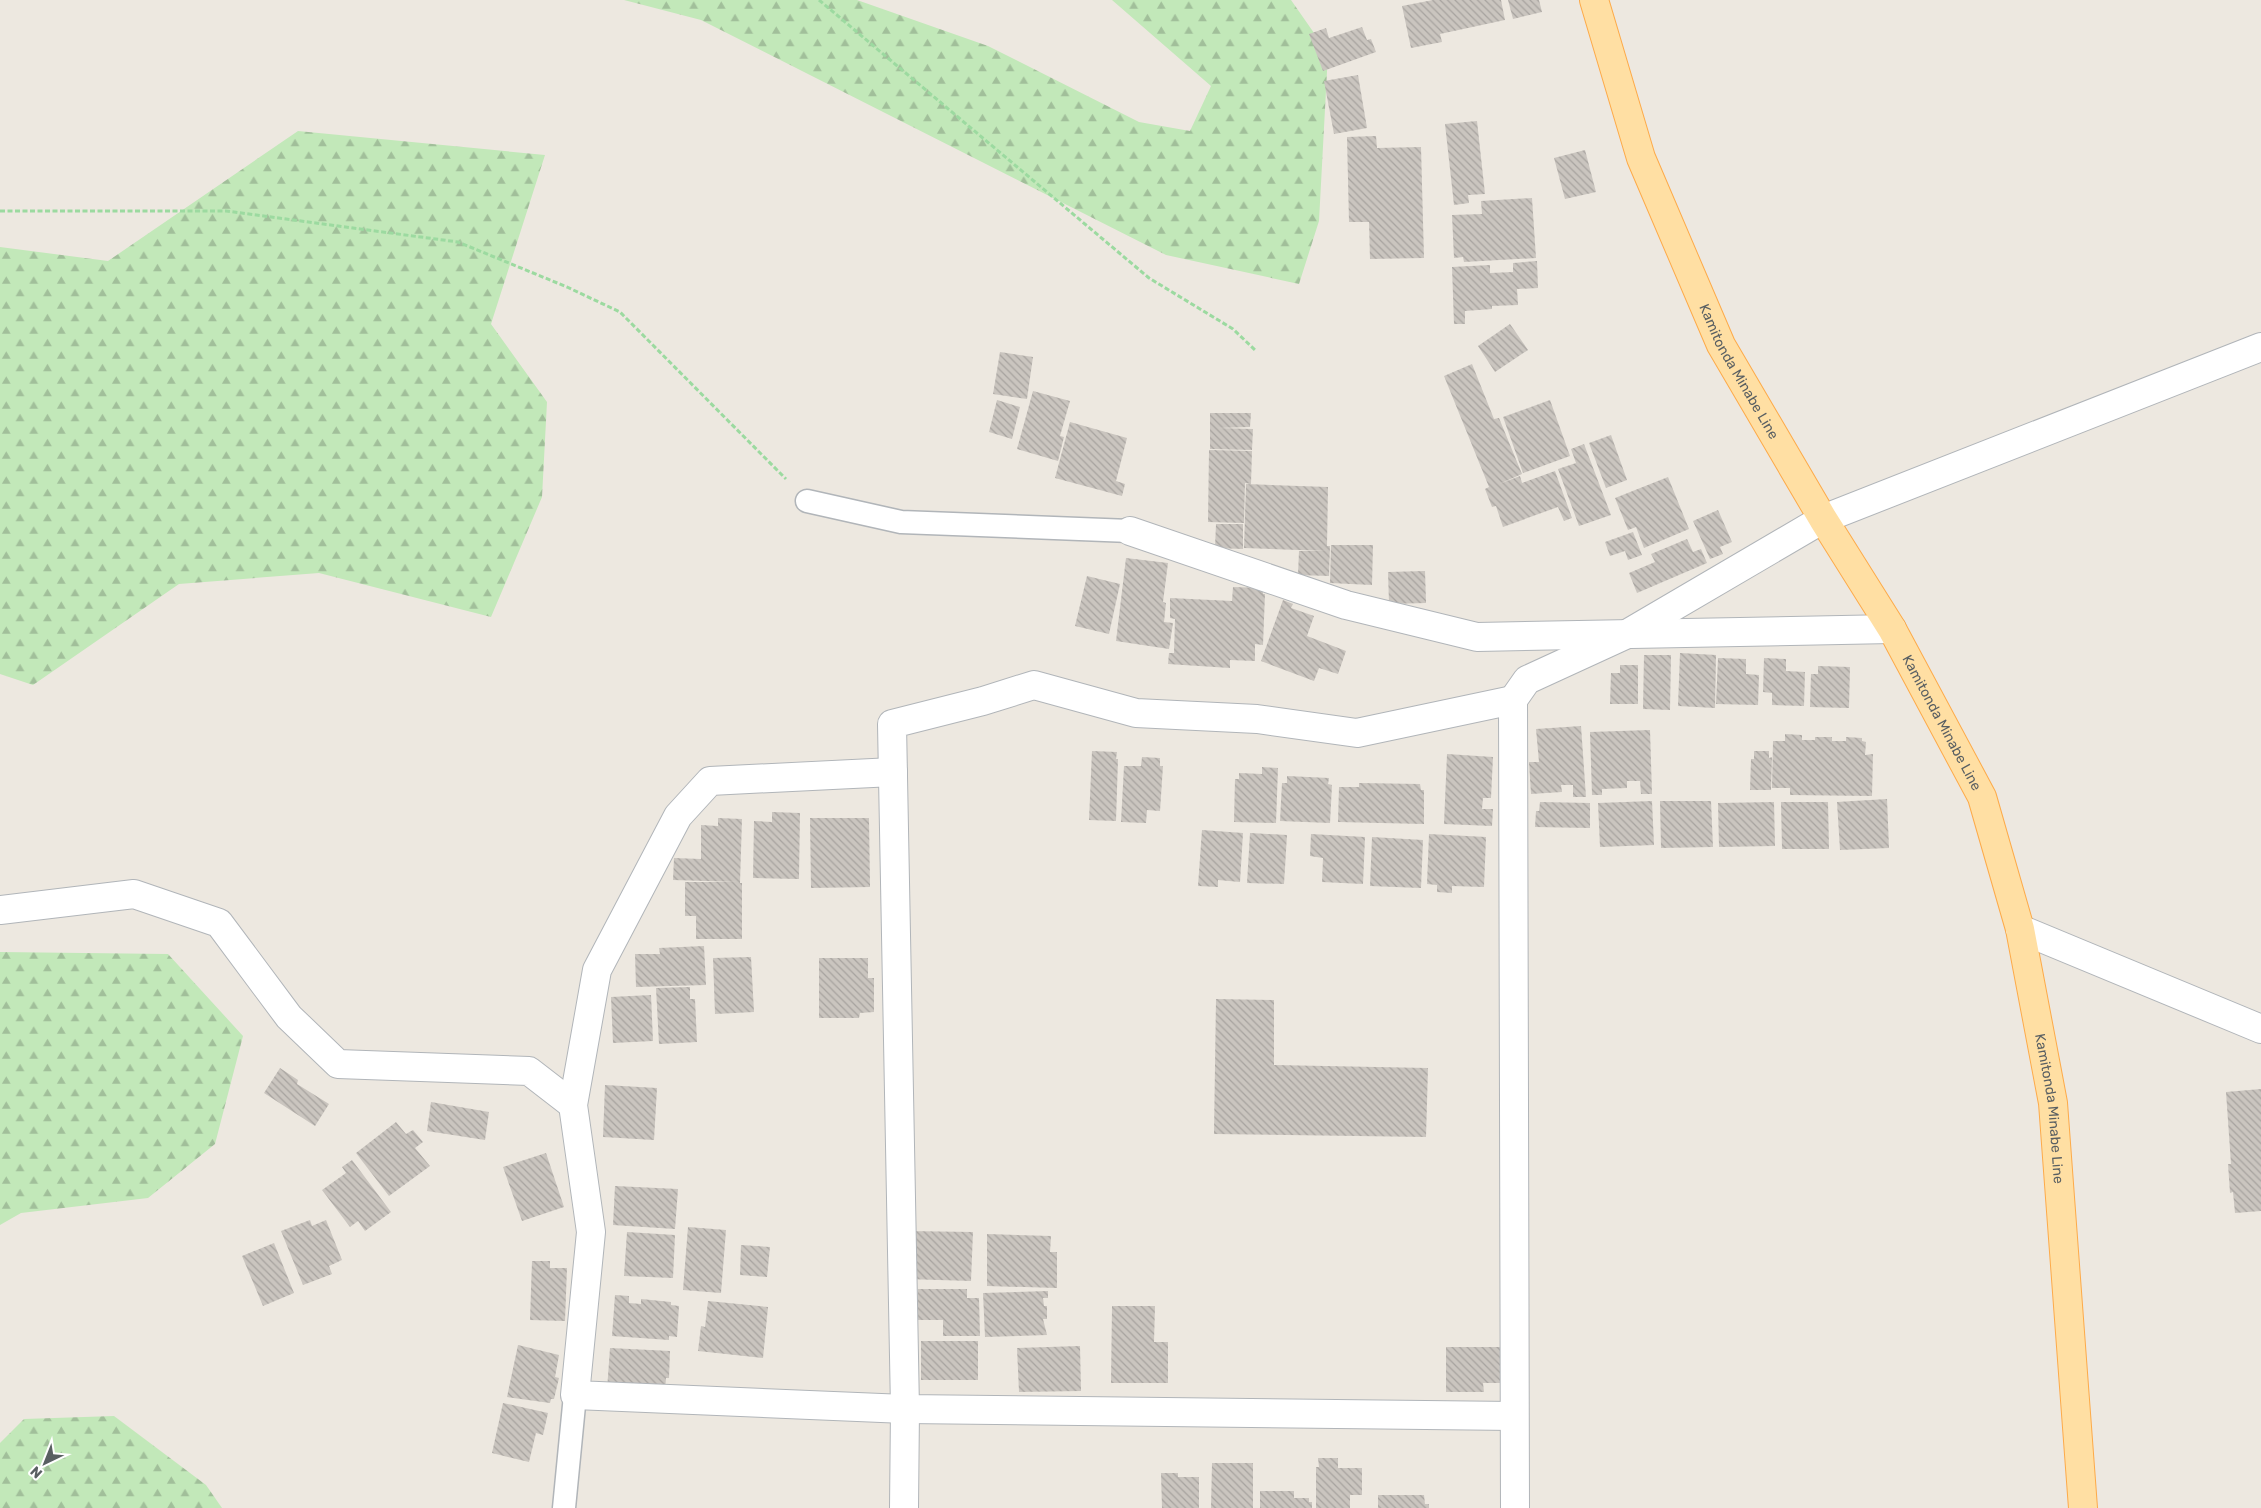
<svg xmlns="http://www.w3.org/2000/svg" width="2261" height="1508" font-family="Rubik,sans-serif">
	<defs>
		<pattern id="forest-firs" width="22" height="20" patternUnits="userSpaceOnUse" patternTransform="scale(1.25)"><rect width="22" height="20" fill="#c2e8b9"/><path d="M5 1l3.5 6h-7zM16 11l3.5 6h-7z" fill="#a1bf9a"/></pattern>
		<pattern id="building-back-hatch" width="6" height="6" patternUnits="userSpaceOnUse" patternTransform="scale(1.25)"><rect width="6" height="6" fill="#cac5bf"/><path d="M-1 5l2 2M0 0l6 6M5-1l2 2" fill="none" stroke="#a7a39f"/></pattern>
	</defs>
	<rect width="100%" height="100%" fill="#ede8e0"/>
	<!-- forest -->
	<g fill="url(#forest-firs)">
		<path d="M624 0H857L988 46 1139 122 1190 131 1211 86 1112 0H1291L1328 53 1319 221 1299 284 1166 255 701 20Z"/>
		<path d="M298 131 545 155 491 324 547 402 542 497 491 617 319 573 179 584 33 685 0 674V247L108 261Z"/>
		<path d="M0 952 168 954 243 1036 215 1144 148 1198 21 1213 0 1225Z"/>
		<path d="M114 1416 206 1485 222 1508H0V1443L24 1419Z"/>
	</g>
	<!-- building -->
	<g fill="url(#building-back-hatch)">
		<path d="M1433 0H1501L1505 20 1440 34 1442 42 1411 48 1402 6Z"/>
		<path d="M1508 0H1539L1542 12 1513 19Z"/>
		<path d="M1362 27 1367 40 1371 39 1376 52 1323 71 1309 34 1326 28 1329 38Z"/>
		<path d="M1358 75 1367 128 1334 134 1324 81Z"/>
		<path d="M1477 121 1485 194 1468 195 1469 203 1454 205 1445 124Z"/>
		<path d="M1376 136 1377 148 1421 147 1424 258 1370 259 1369 222H1349L1347 137Z"/>
		<path d="M1585 150 1596 192 1565 199 1554 158Z"/>
		<path d="M1532 198 1536 258 1464 262 1463 257 1454 258 1452 215 1482 214 1481 201Z"/>
		<path d="M1537 261 1538 288 1517 289 1518 305 1492 306V309L1465 311V324H1454L1452 267 1490 265V273L1513 272V263Z"/>
		<path d="M1510 324 1528 350 1495 372 1478 346Z"/>
		<path d="M1000 352 1033 357 1027 399 993 394Z"/>
		<path d="M1472 364 1494 419 1499 418 1522 474 1499 484 1520 476 1522 483 1555 471 1572 518 1564 521 1558 507 1503 527 1496 506 1492 507 1485 489 1489 487 1444 376Z"/>
		<path d="M1033 391 1070 401 1060 436 1064 437 1058 461 1017 449Z"/>
		<path d="M997 400 1020 407 1012 439 989 432Z"/>
		<path d="M1550 400 1570 456 1523 473 1503 417Z"/>
		<path d="M1210 413H1251L1250 427 1218 428 1253 429 1252 450 1210 449Z"/>
		<path d="M1070 422 1127 438 1116 481 1125 484 1122 496 1055 478Z"/>
		<path d="M1611 435 1627 480 1606 488 1589 443Z"/>
		<path d="M1584 444 1611 515 1579 526 1558 469 1576 463 1571 449Z"/>
		<path d="M1209 450 1252 451 1251 484 1245 483 1244 523 1208 522Z"/>
		<path d="M1668 477 1689 529 1644 548 1636 527 1628 530 1615 498Z"/>
		<path d="M1246 484 1328 487 1327 546H1330L1329 576 1298 575 1299 551H1327L1244 548Z"/>
		<path d="M1718 510 1732 542 1720 547 1723 554 1710 559 1693 521Z"/>
		<path d="M1216 524H1243V549L1215 548Z"/>
		<path d="M1633 532 1642 555 1628 560 1625 551 1610 556 1605 542Z"/>
		<path d="M1687 539 1693 552 1701 549 1707 563 1637 593 1629 573 1655 562 1651 554Z"/>
		<path d="M1331 545H1373L1372 585 1330 583Z"/>
		<path d="M1126 558 1168 563 1163 602 1166 603 1164 622 1173 623 1169 649 1116 641Z"/>
		<path d="M1425 571 1426 603 1389 604 1388 572Z"/>
		<path d="M1087 576 1120 584 1109 634 1075 626Z"/>
		<path d="M1233 587 1263 588V594H1265L1263 645 1255 644V661L1230 660V668L1168 664 1169 653H1174L1175 619 1170 618V598L1232 601Z"/>
		<path d="M1283 600 1293 604 1291 608 1314 616 1307 636 1346 651 1338 674 1319 668 1314 681 1261 661Z"/>
		<path d="M1680 653 1716 655 1715 708 1678 706Z"/>
		<path d="M1644 655H1671L1670 710 1643 709Z"/>
		<path d="M1718 658 1746 659V674L1759 675 1758 705 1716 704Z"/>
		<path d="M1764 658 1786 659V671L1805 672 1804 706 1772 705V693L1763 692Z"/>
		<path d="M1620 665H1638V704H1610L1611 673H1620Z"/>
		<path d="M1818 666 1850 667 1849 708 1810 707 1811 674H1818Z"/>
		<path d="M1581 726 1586 797H1573V785H1561L1562 792 1531 794 1529 762H1539L1536 729Z"/>
		<path d="M1650 730 1652 794H1641L1640 781H1627V788L1602 789V795H1592L1590 732Z"/>
		<path d="M1785 734 1802 735V740H1815V737H1832V741H1846V737L1862 738V741L1866 742 1865 755 1873 754 1872 796 1790 795V788H1772L1773 741H1785Z"/>
		<path d="M1092 751 1117 752 1116 759H1118L1116 821 1089 820Z"/>
		<path d="M1754 751H1769V758L1772 757 1771 790H1750L1751 759H1754Z"/>
		<path d="M1447 754 1493 757 1491 798H1483L1482 809H1493L1492 826 1444 824Z"/>
		<path d="M1142 757 1160 758V766H1163L1160 811 1147 810 1146 823 1121 822 1124 766H1141Z"/>
		<path d="M1262 767 1278 768 1276 823 1234 822 1235 779H1239V773L1262 774Z"/>
		<path d="M1287 776 1329 778 1328 784 1332 785 1330 823 1280 821 1282 783H1287Z"/>
		<path d="M1359 783 1420 784 1421 790H1424V824L1338 822 1339 787H1359Z"/>
		<path d="M1887 799 1889 848 1840 850 1837 802Z"/>
		<path d="M1652 801 1654 845 1600 847 1598 803Z"/>
		<path d="M1660 801H1711L1713 847 1661 848Z"/>
		<path d="M1540 802 1590 803V828L1535 827 1536 811H1539Z"/>
		<path d="M1774 802 1775 846 1719 847 1718 803Z"/>
		<path d="M1781 802H1828L1829 849H1782Z"/>
		<path d="M772 812 800 813 799 879 753 878 754 821 772 822Z"/>
		<path d="M718 818 742 819 740 883H742V939H696V916H685V882H737L673 880 674 858 701 859V825L718 826Z"/>
		<path d="M810 818H869L870 887 811 888Z"/>
		<path d="M1202 830 1243 833 1240 882 1218 880V887L1198 886Z"/>
		<path d="M1250 833 1287 835 1284 884 1247 883Z"/>
		<path d="M1311 834 1365 837 1363 884 1322 882 1323 858 1310 856Z"/>
		<path d="M1429 834 1486 837 1484 887 1452 886V893L1437 892V885L1427 884Z"/>
		<path d="M1372 837 1423 840 1421 888 1370 886Z"/>
		<path d="M704 946 706 985 636 987 635 954H660L659 948Z"/>
		<path d="M751 957 754 1012 715 1014 713 958Z"/>
		<path d="M819 958H868V978H874V1012L860 1013 859 1018H819Z"/>
		<path d="M690 987V999H695L697 1042 659 1044 656 988Z"/>
		<path d="M651 995 653 1041 613 1043 611 997Z"/>
		<path d="M1216 999 1274 1000V1065L1428 1068 1426 1137 1214 1134Z"/>
		<path d="M280 1068 298 1080 297 1084 329 1104 315 1126 264 1093Z"/>
		<path d="M605 1085 657 1088 654 1140 603 1137Z"/>
		<path d="M2261 1089V1211L2235 1213 2233 1192 2230 1193 2228 1164H2231L2226 1092Z"/>
		<path d="M431 1102 489 1112 485 1140 427 1131Z"/>
		<path d="M396 1122 406 1134 413 1130 423 1142 415 1148 430 1166 389 1196 356 1153Z"/>
		<path d="M546 1153 564 1207 522 1221 503 1167Z"/>
		<path d="M352 1160 391 1212 365 1231 358 1221 350 1227 322 1190 346 1173 342 1167Z"/>
		<path d="M615 1186 678 1189 675 1229 613 1225Z"/>
		<path d="M310 1220 312 1226 326 1220 342 1260 329 1266 332 1274 303 1285 281 1231Z"/>
		<path d="M688 1227 726 1230 721 1293 683 1290Z"/>
		<path d="M907 1231 973 1232 971 1281 906 1279Z"/>
		<path d="M627 1232 675 1235 673 1278 624 1276Z"/>
		<path d="M987 1234 1051 1236 1050 1252H1057V1288L987 1286Z"/>
		<path d="M274 1243 294 1293 263 1306 242 1256Z"/>
		<path d="M741 1245 770 1247 767 1277 740 1275Z"/>
		<path d="M532 1261H550V1268H567L565 1321 530 1320Z"/>
		<path d="M918 1289H967V1298H979L980 1336H943V1320H918Z"/>
		<path d="M1048 1291V1298H1043L1044 1306H1047V1319H1043L1047 1335 985 1337 983 1293Z"/>
		<path d="M615 1295 629 1296V1303L641 1304V1299L671 1302V1305L679 1306 677 1337 669 1336V1340L612 1336Z"/>
		<path d="M708 1301 768 1307 763 1358 698 1351 701 1326 705 1327Z"/>
		<path d="M1112 1306H1155L1154 1342H1168V1383H1111Z"/>
		<rect x="921" y="1341" width="57" height="39"/>
		<path d="M518 1345 559 1355 555 1377 559 1378 554 1399H551L550 1403 507 1397Z"/>
		<path d="M1080 1346 1081 1391 1019 1392 1017 1348Z"/>
		<path d="M1446 1347H1500V1383H1483L1484 1392H1446Z"/>
		<path d="M610 1348 670 1351 669 1378H666L665 1391 607 1390Z"/>
		<path d="M503 1403 548 1413 543 1435 536 1433 529 1462 492 1453Z"/>
		<path d="M1318 1458H1338V1468H1362V1495H1350V1508H1316V1467H1319Z"/>
		<path d="M1212 1463H1253V1508H1211Z"/>
		<path d="M1161 1473H1178V1477H1199V1508H1162Z"/>
		<path d="M1260 1491H1294V1498H1309V1502H1312V1508H1260Z"/>
		<path d="M1378 1495H1424L1425 1504H1429V1508H1378Z"/>
	</g>
	<g fill="none" stroke-linecap="round" stroke-linejoin="round">
		<defs>
			<g id="lane">
				<path d="M807 501 901 522 1130 531"/>
				<path d="M564 1508 575 1395"/>
			</g>
			<g id="street">
				<path d="M1130 531 1346 605 1477 637 1892 629"/>
				<path d="M893 772 710 781 678 816 597 970 573 1105 591 1232 575 1395 905 1409 1514 1416"/>
				<path d="M0 910 134 894 219 923 289 1017 338 1064 529 1071 573 1105"/>
				<path d="M2020 929 2261 1029"/>
				<path d="M904 1508 905 1409 892 724 983 701 1034 685 1136 713 1257 719 1357 733 1513 700"/>
				<path d="M1515 1508 1513 700 1527 680 1625 635 1823 519 2261 347"/>
			</g>
			<g id="primary">
				<path id="s1" d="M1594 0 1641 158 1721 345 1823 519 1892 629 1982 797 2020 929 2053 1103 2083 1508"/>
			</g>
		</defs>
		<!-- lane casing -->
		<use href="#lane" stroke="#b1b5b9" stroke-width="25"/>
		<!-- street casing -->
		<use href="#street" stroke="#b1b5b9" stroke-width="30"/>
		<!-- primary casing -->
		<use href="#primary" stroke="#fdaa49" stroke-width="30"/>
		<!-- path -->
		<g stroke="#9cdaa0" stroke-width="3" stroke-dasharray="5 2.5" stroke-linecap="butt">
			<path d="M819 0 1149 278 1233 329 1255 350"/>
			<path d="M0 211H226L458 242 567 287 620 312 786 479"/>
		</g>
		<!-- lane -->
		<use href="#lane" stroke="#fff" stroke-width="22"/>
		<!-- street -->
		<use href="#street" stroke="#fff" stroke-width="28"/>
		<!-- primary -->
		<use href="#primary" stroke="#ffdfa3" stroke-width="28"/>
	</g>
	<g text-anchor="middle" dominant-baseline="central" stroke-width="4" stroke-linejoin="round" paint-order="stroke">
		<!-- street labels -->
		<g font-size="14" fill="#595f62" stroke="#fff">
			<text stroke="none"><textPath href="#s1" startOffset="400">Kamitonda Minabe Line</textPath></text>
			<text stroke="none"><textPath href="#s1" startOffset="806">Kamitonda Minabe Line</textPath></text>
			<text stroke="none"><textPath href="#s1" startOffset="1210">Kamitonda Minabe Line</textPath></text>
		</g>
	</g>
	<!-- north arrow -->
	<g transform="translate(45 1463) rotate(223)" stroke="#ffffff" stroke-width="4" paint-order="stroke">
	<path d="M0-4L9 19L0 12L-9 19Z" fill="#595f62"/>
	<text y="-8" font-size="14" font-weight="bold" text-anchor="middle" fill="#595f62">N</text>
	</g>
</svg>
